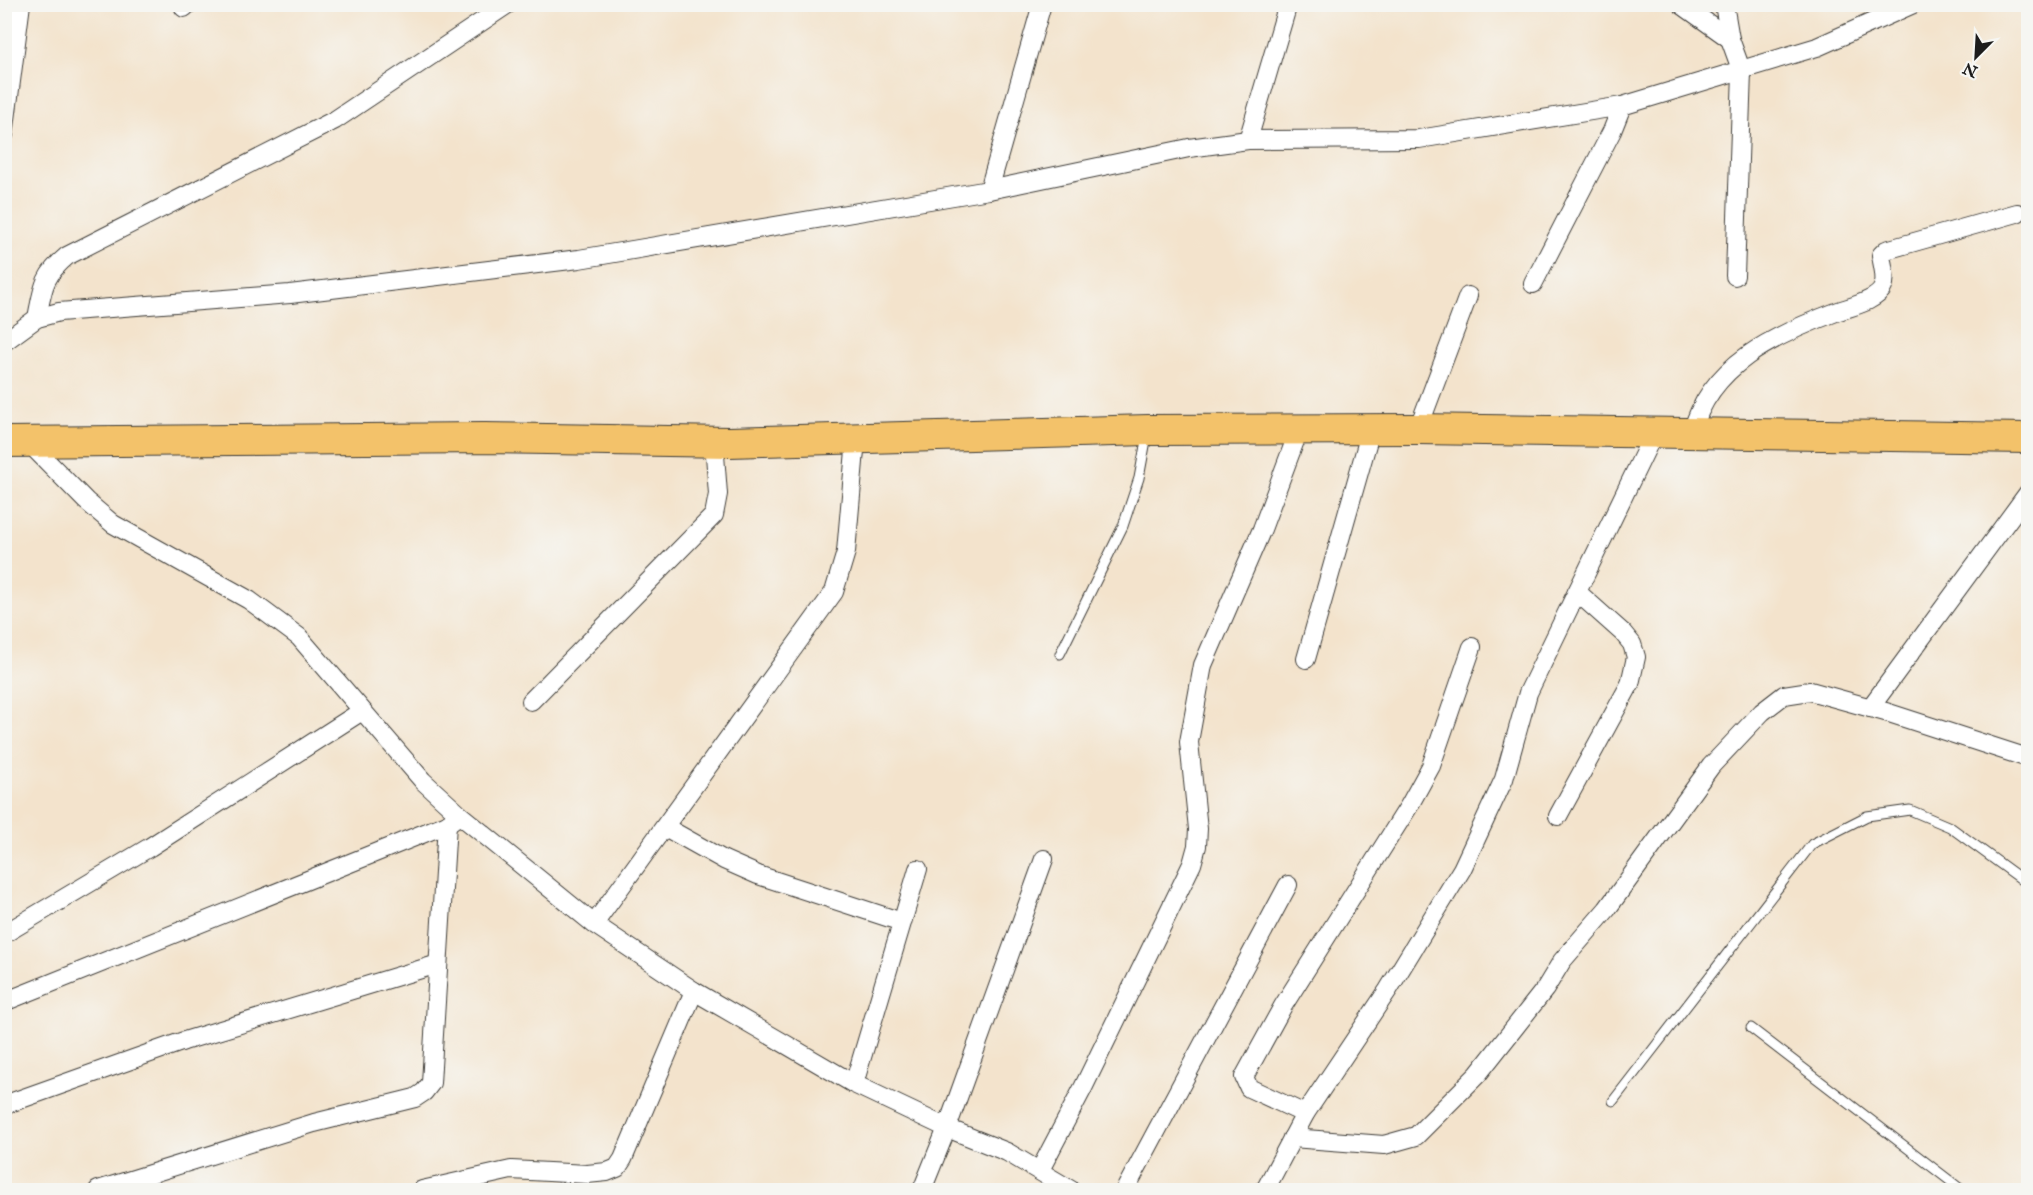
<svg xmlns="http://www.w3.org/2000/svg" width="2033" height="1195" font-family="'IM FELL English',serif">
	<rect width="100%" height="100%" fill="#f6f6f2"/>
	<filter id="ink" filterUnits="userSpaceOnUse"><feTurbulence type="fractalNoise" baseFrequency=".0167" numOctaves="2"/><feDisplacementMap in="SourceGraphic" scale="12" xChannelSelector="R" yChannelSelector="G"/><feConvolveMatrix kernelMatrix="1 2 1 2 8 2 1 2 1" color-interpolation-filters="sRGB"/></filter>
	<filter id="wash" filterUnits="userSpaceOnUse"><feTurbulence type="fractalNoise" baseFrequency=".008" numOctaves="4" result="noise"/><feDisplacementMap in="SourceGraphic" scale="24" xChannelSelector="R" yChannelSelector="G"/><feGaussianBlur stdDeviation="1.35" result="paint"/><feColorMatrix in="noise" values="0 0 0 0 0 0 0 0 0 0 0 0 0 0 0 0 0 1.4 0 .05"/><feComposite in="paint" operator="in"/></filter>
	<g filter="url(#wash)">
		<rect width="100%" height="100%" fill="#f3e3cc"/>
	</g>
	<g filter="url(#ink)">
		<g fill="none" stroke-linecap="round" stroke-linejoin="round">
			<defs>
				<g id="service">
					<path d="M1060 654 1123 526 1139 478 1147 435"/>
					<path d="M1751 1028 1962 1190"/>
					<path d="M1613 1101 1812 844 1867 816 1910 810 1950 827 2028 884"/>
				</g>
				<g id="minor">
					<path d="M1681 4 1730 39"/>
					<path d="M1724 4 1730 39 1742 72 1735 276"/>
					<path d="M184 8 188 4"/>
					<path d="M4 135 21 4"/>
					<path d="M1248 140 1288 4"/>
					<path d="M989 190 1042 4"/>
					<path d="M1533 284 1612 131 1622 106"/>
					<path d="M37 318C43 288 43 276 67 256L335 120 508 4"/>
					<path d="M4 342 37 318 59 312 290 294 579 259 989 190 1189 148 1248 140 1419 139 1622 106 1817 47 1913 4"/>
					<path d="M1418 429 1468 296"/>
					<path d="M1692 433C1709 365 1775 335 1836 312 1849 307 1878 301 1883 287 1887 278 1882 264 1881 255L1886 250 2017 213"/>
					<path d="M28 442 86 501 113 524 249 600 299 637 423 781 460 815 594 924 694 991 854 1084 947 1128 1007 1152 1071 1190"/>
					<path d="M1306 659 1371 430"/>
					<path d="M531 701 714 515 718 494 714 442"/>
					<path d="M1870 708 2028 493"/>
					<path d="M1558 816 1630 684 1636 657 1632 644 1623 633 1577 592"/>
					<path d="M665 827 724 860 758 875 902 922"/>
					<path d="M594 924 834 592 846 552 856 439"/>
					<path d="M4 934 150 847 362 711"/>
					<path d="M4 1002 447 824 455 818"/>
					<path d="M854 1084 918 869"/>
					<path d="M4 1105 184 1041 438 964"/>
					<path d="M1305 1114 1249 1088 1244 1077 1283 1006 1409 806 1431 766 1472 647"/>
					<path d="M1292 1138 1384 1145 1416 1136 1478 1074 1545 989 1562 961 1607 909 1711 766 1762 712 1784 695 1810 691 1889 713 2028 758"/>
					<path d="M1040 1170 1083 1088 1192 864 1197 846 1198 829 1189 742 1203 665 1262 529 1299 430"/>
					<path d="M98 1190 314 1123 415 1098 424 1092 431 1083 447 824"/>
					<path d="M422 1190 511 1170 587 1174 607 1172 617 1168 623 1159 694 991"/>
					<path d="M922 1190 947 1128 1044 859"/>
					<path d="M1125 1190 1288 885"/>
					<path d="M1265 1190 1305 1114 1388 990 1462 869 1504 779 1528 693 1654 433"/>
				</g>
				<path id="trunk" d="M4 442 484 438 730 442 1148 430 1418 429 2028 438"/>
			</defs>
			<!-- service casing -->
			<use href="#service" stroke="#3c3a36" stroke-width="11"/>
			<!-- minor casing -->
			<use href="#minor" stroke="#3c3a36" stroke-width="20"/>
			<!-- trunk casing -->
			<use href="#trunk" stroke="#3c3a36" stroke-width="32"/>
			<!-- service -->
			<use href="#service" stroke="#fff" stroke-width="9"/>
			<!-- minor -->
			<use href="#minor" stroke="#fff" stroke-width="18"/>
			<!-- trunk -->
			<use href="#trunk" stroke="#f3c26a" stroke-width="30"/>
		</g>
	</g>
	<!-- margin -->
	<rect width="2033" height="1195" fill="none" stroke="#f6f6f2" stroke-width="24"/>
	<!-- north arrow -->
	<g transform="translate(1976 57) rotate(204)" stroke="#f6f6f2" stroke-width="4.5" paint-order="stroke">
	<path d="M0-4.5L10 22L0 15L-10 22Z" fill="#1c1c1c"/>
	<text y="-9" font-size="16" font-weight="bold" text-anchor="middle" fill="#1c1c1c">N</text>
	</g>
</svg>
